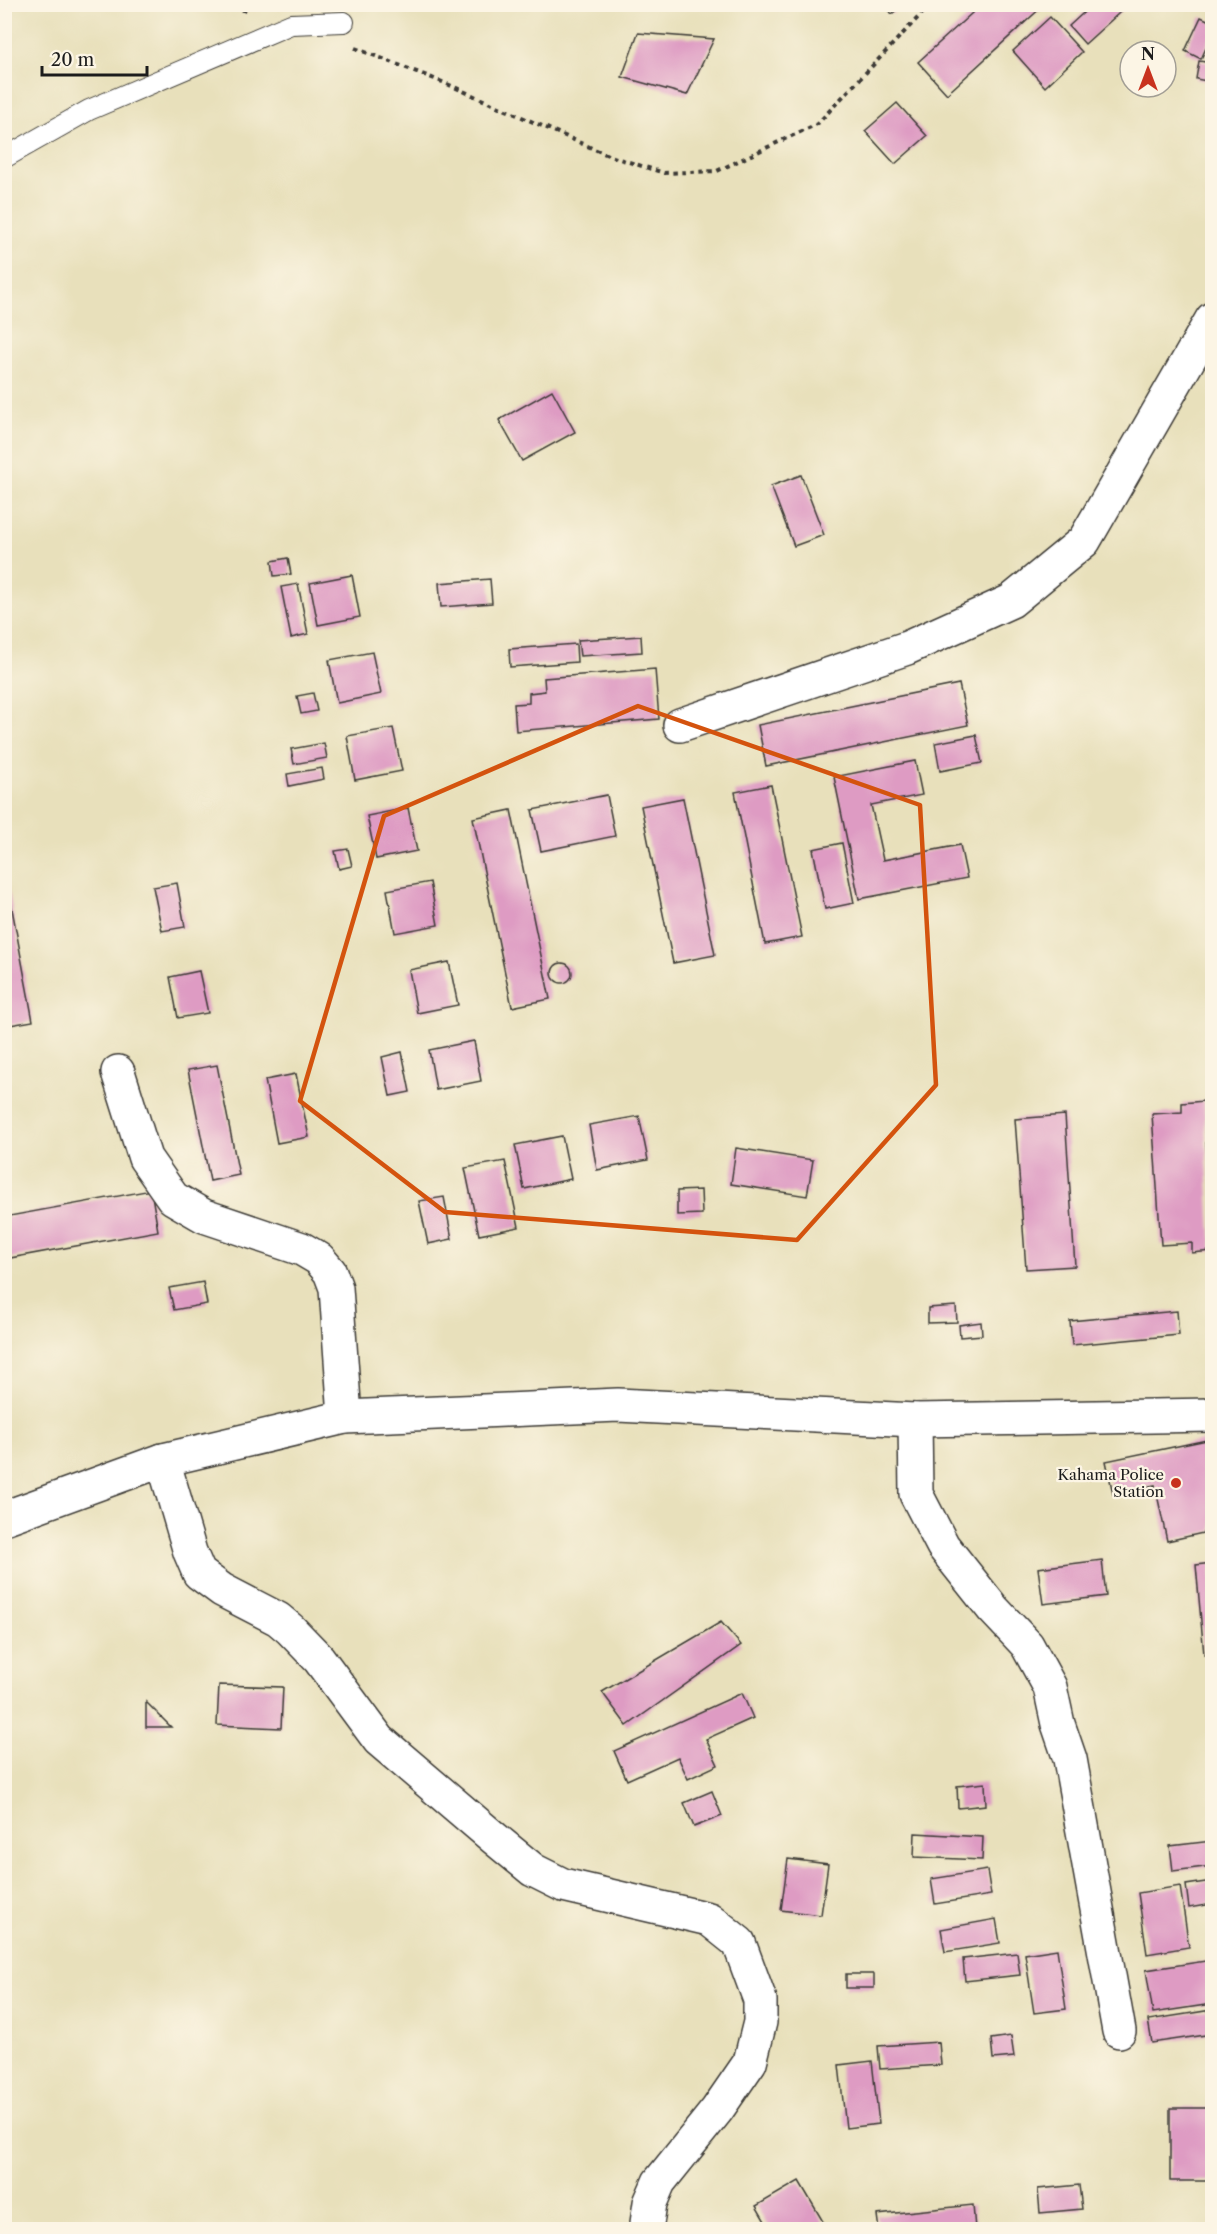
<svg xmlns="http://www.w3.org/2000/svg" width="1217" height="2234" font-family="'Libre Caslon Text',serif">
	<rect width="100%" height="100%" fill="#fcf5e5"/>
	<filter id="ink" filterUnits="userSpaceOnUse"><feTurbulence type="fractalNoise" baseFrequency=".0167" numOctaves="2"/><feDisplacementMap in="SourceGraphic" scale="12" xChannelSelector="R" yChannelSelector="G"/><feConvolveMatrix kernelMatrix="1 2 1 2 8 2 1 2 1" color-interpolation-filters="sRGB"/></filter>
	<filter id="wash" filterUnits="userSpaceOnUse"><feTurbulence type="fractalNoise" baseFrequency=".008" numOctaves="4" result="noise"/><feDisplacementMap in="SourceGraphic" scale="24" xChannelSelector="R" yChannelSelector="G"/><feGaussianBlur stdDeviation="1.35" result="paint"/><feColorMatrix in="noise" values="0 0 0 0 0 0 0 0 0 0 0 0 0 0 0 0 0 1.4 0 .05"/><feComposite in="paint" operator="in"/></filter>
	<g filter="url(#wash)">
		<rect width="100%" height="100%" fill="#e8e0bb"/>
		<g id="blocks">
			<!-- building -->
			<g fill="#de9bc3">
				<path d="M883 4H903L892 14Z"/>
				<path d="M982 4H1045L947 94 918 62Z"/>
				<path d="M1093 4H1129L1085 44 1069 26Z"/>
				<path d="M1050 17 1082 52 1045 87 1013 51Z"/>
				<path d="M1201 17 1212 22V35L1201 59 1185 51Z"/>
				<path d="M638 33 714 39 687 95 622 77Z"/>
				<path d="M1199 61 1212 63V82L1196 79Z"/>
				<path d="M897 103 927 136 895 164 865 131Z"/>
				<path d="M552 390 575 432 522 461 499 420Z"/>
				<path d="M801 475 824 535 794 546 771 486Z"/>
				<path d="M288 558 291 574 274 576 272 561Z"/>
				<path d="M352 575 360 617 318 625 310 583Z"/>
				<path d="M490 579 492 603 441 607 439 583Z"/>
				<path d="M298 584 308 634 291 638 281 587Z"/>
				<path d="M641 636 642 652 580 656 578 640Z"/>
				<path d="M576 644 577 662 510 667 509 649Z"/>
				<path d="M372 652 381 694 337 703 329 660Z"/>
				<path d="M655 669 659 719 516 731 514 704 529 703V693L545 691 544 678Z"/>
				<path d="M959 684 968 725 766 766 758 725Z"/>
				<path d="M313 693 317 711 301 714 297 696Z"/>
				<path d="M393 728 402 771 355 780 347 736Z"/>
				<path d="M976 735 982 763 940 771 935 743Z"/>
				<path d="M324 743 327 758 294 764 291 749Z"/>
				<path d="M915 761 922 795 871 805 883 860 960 845 967 878 859 899 834 777Z"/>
				<path d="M322 768 324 779 289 786 287 774Z"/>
				<path d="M771 785 802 937 765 944 735 792Z"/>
				<path d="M607 795 615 836 541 851 532 810Z"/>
				<path d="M683 798 715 955 673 963 641 806Z"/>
				<path d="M408 808 417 851 376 859 367 816Z"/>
				<path d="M511 810 550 999 512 1007 473 818Z"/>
				<path d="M842 843 854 903 825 909 813 849Z"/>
				<path d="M348 849 352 866 339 869 335 851Z"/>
				<path d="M4 866 33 1021 4 1026Z"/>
				<path d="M430 882 438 925 395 933 387 890Z"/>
				<path d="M177 883 185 927 162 931 153 887Z"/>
				<path d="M449 962 458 1005 417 1013 409 970Z"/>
				<circle cx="562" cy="973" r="10"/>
				<path d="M199 971 208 1013 178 1018 170 977Z"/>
				<path d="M474 1041 481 1081 436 1090 429 1050Z"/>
				<path d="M402 1052 410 1092 390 1096 382 1057Z"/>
				<path d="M217 1065 239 1175 210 1181 188 1070Z"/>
				<path d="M296 1074 309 1137 277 1143 265 1080Z"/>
				<path d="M1204 1101 1212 1251 1192 1253V1243L1161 1245 1152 1114 1182 1112V1103Z"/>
				<path d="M1065 1115 1075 1266 1026 1269 1015 1119Z"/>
				<path d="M639 1116 648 1160 597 1170 589 1125Z"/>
				<path d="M562 1136 571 1179 524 1189 515 1145Z"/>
				<path d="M736 1148 813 1160 807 1196 731 1184Z"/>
				<path d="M505 1161 519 1227 479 1235 465 1168Z"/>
				<path d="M151 1190 158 1231 10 1258 4 1217Z"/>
				<path d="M701 1190 702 1214 677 1215V1191Z"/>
				<path d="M444 1197 452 1239 428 1244 419 1201Z"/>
				<path d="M203 1282 207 1304 174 1310 169 1288Z"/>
				<path d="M956 1306 957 1322 928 1323V1308Z"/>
				<path d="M1177 1311 1179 1335 1072 1345 1070 1321Z"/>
				<path d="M981 1322 982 1335 960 1337 959 1325Z"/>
				<path d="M1207 1440 1212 1467V1531L1167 1541 1155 1485 1113 1494 1106 1461Z"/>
				<path d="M1102 1560 1106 1596 1043 1604 1038 1568Z"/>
				<path d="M1212 1563V1655H1204L1196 1565Z"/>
				<path d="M721 1622 741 1645 627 1726 602 1692Z"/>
				<path d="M219 1685 283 1687 281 1728 217 1725Z"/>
				<path d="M742 1693 753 1718 706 1739 718 1765 688 1779 678 1757 627 1780 614 1751Z"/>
				<path d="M146 1702 171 1727H146Z"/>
				<path d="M985 1783 986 1805 958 1808 957 1786Z"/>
				<path d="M712 1791 722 1816 694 1827 684 1803Z"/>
				<path d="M915 1833 983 1837 982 1860 914 1857Z"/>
				<path d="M1212 1841V1866L1173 1871 1170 1846Z"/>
				<path d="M788 1859 828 1864 821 1915 781 1910Z"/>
				<path d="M987 1870 991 1895 935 1904 931 1879Z"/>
				<path d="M1212 1881V1904L1189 1908 1186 1885Z"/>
				<path d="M1180 1886 1189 1947 1147 1954 1138 1893Z"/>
				<path d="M996 1919 1000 1943 945 1952 941 1929Z"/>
				<path d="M1057 1949 1066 2009 1034 2013 1025 1954Z"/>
				<path d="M1017 1953 1020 1975 965 1981 963 1959Z"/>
				<path d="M1212 1960V2004L1153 2013 1146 1970Z"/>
				<rect x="846" y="1974" width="28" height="14"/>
				<path d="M1212 2010V2034L1152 2043 1148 2020Z"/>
				<path d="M1011 2036 1014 2057 993 2059 991 2039Z"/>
				<path d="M939 2042 941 2065 880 2069 878 2046Z"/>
				<path d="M872 2061 879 2124 846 2128 839 2065Z"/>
				<rect x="1170" y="2108" width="42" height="73"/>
				<path d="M799 2181 828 2230H770L756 2206Z"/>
				<path d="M1079 2185 1082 2209 1040 2213 1038 2189Z"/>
				<path d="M973 2205 975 2229 879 2230 877 2215Z"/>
			</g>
		</g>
	</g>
	<g filter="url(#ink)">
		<use href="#blocks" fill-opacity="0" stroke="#3b3934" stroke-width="1.5"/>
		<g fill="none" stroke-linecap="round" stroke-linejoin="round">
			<defs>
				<path id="lane" d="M4 158 89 110 291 24 344 22"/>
				<g id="street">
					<path d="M680 725 907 648 1011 601 1084 541 1212 319"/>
					<path d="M118 1072 145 1158 173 1198 204 1216 302 1249 319 1259 330 1272 336 1288 345 1417"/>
					<path d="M915 1420 916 1494 943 1546 993 1609 1027 1645 1050 1687 1058 1724 1070 1759 1119 2031"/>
					<path d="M163 1460 190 1552 199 1573 222 1590 278 1619 290 1629 319 1659 379 1740 494 1838 533 1870 563 1885 709 1919 739 1943 760 2000V2022L750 2062 717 2110 659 2182 650 2203 646 2230"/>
					<path d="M4 1518 163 1460 345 1417 618 1405 915 1420 1212 1415"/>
				</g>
			</defs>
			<!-- lane casing -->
			<use href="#lane" stroke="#3b3934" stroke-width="22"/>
			<!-- street casing -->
			<use href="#street" stroke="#3b3934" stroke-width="36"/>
			<!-- path -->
			<g stroke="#3b3934" stroke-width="4" stroke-dasharray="4.5 4.5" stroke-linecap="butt">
				<path d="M225 4 249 12"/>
				<path d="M355 48 445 83 610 156 664 173 717 171 817 124 931 4"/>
			</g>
			<!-- lane -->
			<use href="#lane" stroke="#fff" stroke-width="20"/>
			<!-- street -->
			<use href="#street" stroke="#fff" stroke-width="33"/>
		</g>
	</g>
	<!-- marked area -->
	<path fill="none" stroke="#d4530e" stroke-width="4.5" stroke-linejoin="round" d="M638 706 920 805 936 1085 797 1240 445 1212 300 1101 384 816Z"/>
	<!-- markers -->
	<circle fill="#c8321e" stroke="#fcf5e5" stroke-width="2" cx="1176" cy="1483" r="6"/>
	<g text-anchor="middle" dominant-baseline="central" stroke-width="4.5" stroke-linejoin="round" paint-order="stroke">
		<!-- poi labels -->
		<g font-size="15" fill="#1c1c1c" stroke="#fcf5e5" text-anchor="end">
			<text x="1164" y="1474">Kahama Police<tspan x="1164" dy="17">Station</tspan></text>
		</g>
	</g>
	<!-- margin -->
	<rect width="1217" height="2234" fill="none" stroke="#fcf5e5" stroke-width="24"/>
	<!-- north arrow -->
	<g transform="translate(1148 69)"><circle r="28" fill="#fcf5e5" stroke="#a29e95" stroke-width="1.5"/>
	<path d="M0-4.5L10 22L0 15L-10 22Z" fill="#c8321e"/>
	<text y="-9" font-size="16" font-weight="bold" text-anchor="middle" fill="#1c1c1c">N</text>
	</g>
	<!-- scale -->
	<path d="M42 66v9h105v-9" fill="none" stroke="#1c1c1c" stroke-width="3"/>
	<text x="51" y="66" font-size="18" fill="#1c1c1c" stroke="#fcf5e5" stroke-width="4.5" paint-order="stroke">20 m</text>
</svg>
